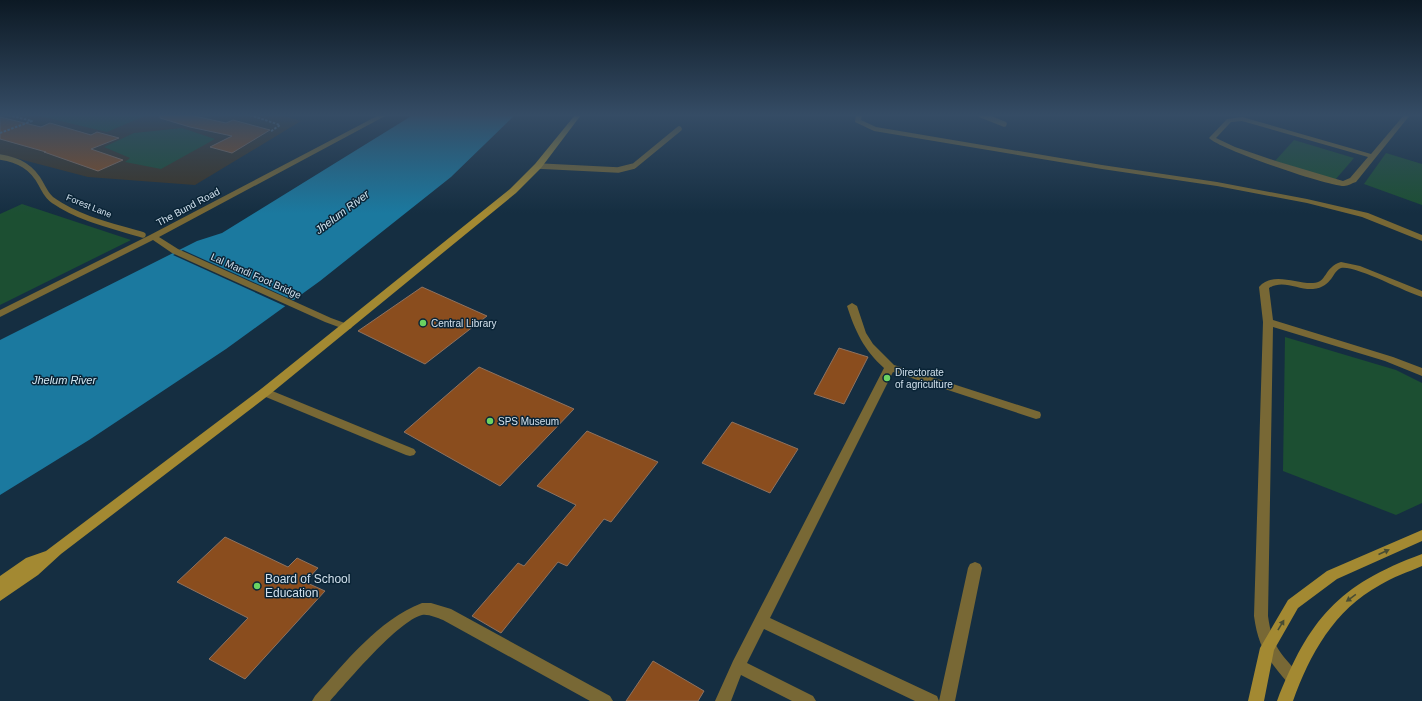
<svg xmlns="http://www.w3.org/2000/svg" width="1422" height="701" font-family="Helvetica,sans-serif">
	<rect width="100%" height="100%" fill="#152e41"/>
	<!-- education -->
	<path fill="#3b3222" d="M0 115H281L301 121 195 185 88 177 0 154Z"/>
	<!-- green -->
	<g fill="#1c4f32">
		<path d="M35 115H147L107 132Z"/>
		<path d="M182 128 215 139 161 169 125 162 130 158 104 147 134 133Z"/>
		<path d="M1294 140 1354 158 1335 180 1275 161Z"/>
		<path d="M1386 153 1422 164V205L1364 184Z"/>
		<path d="M22 204 131 240 0 305V214Z"/>
		<path d="M1285 337 1396 370 1422 383V503L1396 515 1283 471Z"/>
	</g>
	<!-- water -->
	<path fill="#1b799f" d="M413 115H515L451 177 320 281 226 349 89 440 0 495V340L197 241 222 233Z"/>
	<!-- pier -->
	<path fill="#152e41" d="M183 250 295 301 287 307 173 255Z"/>
	<!-- building -->
	<g fill="#8a4d1e" stroke="#8f725f">
		<path d="M160 115H190L226 123 233 120 270 130 232 153 210 147 232 136 190 127 160 118Z"/>
		<path d="M0 117 41 127 50 123 91 135 97 132 119 138 91 149 123 160 98 171 44 152H46L0 139Z"/>
		<path d="M422 287 487 316 425 364 358 331Z"/>
		<path d="M839 348 868 357 844 404 814 394Z"/>
		<path d="M479 367 574 409 500 486 404 432Z"/>
		<path d="M732 422 798 449 770 493 702 463Z"/>
		<path d="M587 431 658 462 611 522 604 519 567 566 558 562 501 633 472 616 518 563 524 566 576 505 537 486Z"/>
		<path d="M225 537 288 567 297 558 318 568 305 582 325 591 245 679 209 659 248 618 177 582Z"/>
		<path d="M653 661 704 691 698 701H626Z"/>
	</g>
	<g fill="none" stroke-linecap="round" stroke-linejoin="round">
		<!-- path -->
		<g stroke="#6e8292" stroke-width="2" stroke-dasharray="2.5 1.5" stroke-linecap="butt">
			<path d="M250 115 280 125 270 132"/>
			<path d="M0 133 32 121 8 115"/>
		</g>
		<!-- lane -->
		<g stroke="#786835" stroke-width="5.5">
			<path d="M981 115 1004 124"/>
			<path d="M0 157C19 160 32 167 41 184 45 191 47 197 54 201 80 219 113 226 143 235"/>
			<path d="M538 166 618 170 634 166 679 129"/>
		</g>
		<!-- street -->
		<g fill="#786835" fill-rule="evenodd">
			<path d="M379 115H387L159 237 178 249 331 318 350 325 352 327 350 329H344L325 322 172 253 153 240 0 317V310L150 235Z"/>
			<path d="M856 115H862L861 120 876 127 1102 165 1217 182 1307 199 1368 213 1422 235V241L1362 217 1307 203 1217 186 1102 169 874 131 855 122Z"/>
			<path d="M1404 115H1410L1356 182C1352 183 1348 186 1344 186 1327 186 1219 149 1209 138L1227 119 1242 117 1371 154ZM1242 121 1368 157 1350 178 1343 181 1276 161 1235 147 1216 138 1231 122Z"/>
			<path d="M1341 262 1360 266 1422 291V297C1405 292 1355 265 1341 268 1332 271 1333 287 1313 289 1298 290 1283 279 1269 288L1273 320 1393 357 1422 368V376L1385 361 1273 327 1268 616C1272 645 1279 652 1298 673L1300 678 1298 683 1293 685 1288 683C1268 660 1258 647 1254 616L1263 322 1259 287C1273 271 1296 284 1313 283 1327 283 1324 267 1341 262Z"/>
			<path d="M852 303 857 306 866 333 873 344 894 365 1040 412 1041 415 1040 418 1036 419 893 372 770 618 937 696 939 701 968 568 970 564 975 562 980 564 982 568 955 701H915L764 629 747 663 813 696 816 701H792L741 675 731 701H715L733 661 884 368C864 350 855 331 847 306Z"/>
			<path d="M265 388 414 449 416 452 414 455 410 456 406 455 261 395 260 392 261 389Z"/>
			<path d="M422 603H431L451 609 610 696 613 701H590L443 620C437 618 429 614 422 615 398 621 348 681 330 701H312L315 696C346 662 378 620 422 603Z"/>
		</g>
		<!-- secondary -->
		<g fill="#a38932" fill-rule="evenodd">
			<path d="M575 115H581L541 168 516 193 269 395 61 554 38 575 0 601V576L26 558 46 551 261 389 510 189 535 164Z"/>
			<path d="M1422 530V541L1337 579 1298 608 1274 650 1264 701H1248L1260 648 1288 600 1327 571Z"/>
			<path d="M1422 554V566C1408 572 1393 577 1380 585 1334 610 1310 654 1293 701H1277C1309 619 1338 585 1422 554Z"/>
		</g>
	</g>
	<!-- one-way arrows -->
	<defs><path id="oneway-solid" d="M-6-.8H1V-3.2L6.5 0L1 3.2V.8H-6Z"/></defs>
	<g fill="#474c34">
		<use href="#oneway-solid" transform="translate(1384 552) rotate(-24)"/>
		<use href="#oneway-solid" transform="translate(1351 598) rotate(144)"/>
		<use href="#oneway-solid" transform="translate(1281 625) rotate(-59)"/>
	</g>
	<!-- sky -->
	<linearGradient id="sky" x2="0" y2="1"><stop stop-color="#0c1924"/><stop offset="0.54" stop-color="#354c65"/><stop offset="1" stop-color="#354c65" stop-opacity="0"/></linearGradient>
	<rect width="1422" height="213" fill="url(#sky)"/>
	<!-- markers -->
	<g fill="#6bd362" stroke="#0a2436" stroke-width="1.5">
		<circle cx="423" cy="323" r="4"/>
		<circle cx="887" cy="378" r="4"/>
		<circle cx="490" cy="421" r="4"/>
		<circle cx="257" cy="586" r="4"/>
	</g>
	<g text-anchor="middle" dominant-baseline="central" stroke-width="3" stroke-linejoin="round" paint-order="stroke">
		<!-- far-street labels -->
		<g font-size="9" fill="#d1e0ec" stroke="#0a2436">
			<text transform="translate(89 206) rotate(22)">Forest Lane</text>
		</g>
		<!-- street labels -->
		<g font-size="10" fill="#d1e0ec" stroke="#0a2436">
			<text transform="translate(188 207) rotate(-28)">The Bund Road</text>
			<text transform="translate(256 276) rotate(24)">Lal Mandi Foot Bridge</text>
		</g>
		<!-- poi labels -->
		<g font-size="10" fill="#d1e0ec" stroke="#0a2436" text-anchor="start">
			<text x="431" y="323">Central Library</text>
			<text x="895" y="372">Directorate<tspan x="895" dy="12">of agriculture</tspan></text>
			<text x="498" y="421">SPS Museum</text>
		</g>
		<!-- water labels -->
		<g font-size="11" font-style="italic" fill="#d3e8f3" stroke="#0a2436">
			<text transform="translate(342 212) rotate(-37)">Jhelum River</text>
			<text x="64" y="380">Jhelum River</text>
		</g>
		<!-- near-poi labels -->
		<g font-size="12" fill="#d1e0ec" stroke="#0a2436" text-anchor="start">
			<text x="265" y="579">Board of School<tspan x="265" dy="14">Education</tspan></text>
		</g>
	</g>
</svg>
